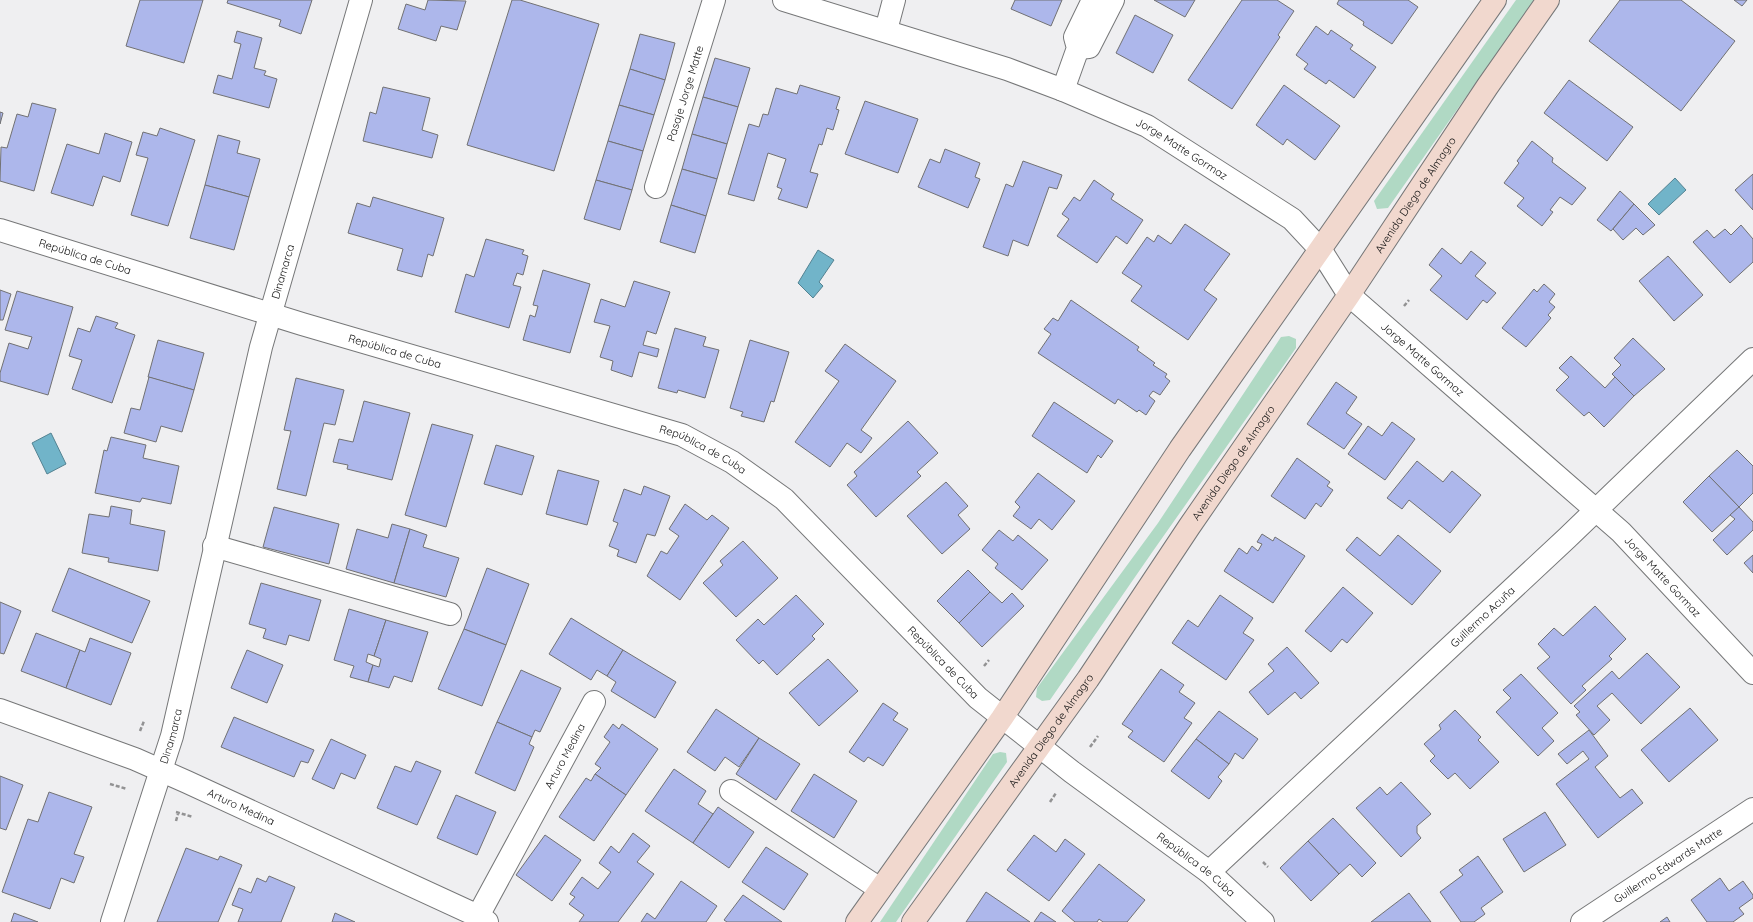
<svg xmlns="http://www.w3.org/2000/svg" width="1753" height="922" font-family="Quicksand,sans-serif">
	<rect width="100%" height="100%" fill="#efeff1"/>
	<!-- green -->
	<g fill="#b0d9c4">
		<path d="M1516 0H1534L1388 208 1377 209 1374 201Z"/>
		<path d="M1289 336 1296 339V348L1153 551 1050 700 1042 701 1036 697 1037 688 1158 523 1281 337Z"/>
		<path d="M1000 752 1006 753 1007 762 896 922H880L993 754Z"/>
	</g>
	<!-- water -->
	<g fill="#71b4c9" stroke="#548392">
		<path d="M1675 178 1686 190 1659 215 1648 204Z"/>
		<path d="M818 250 834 260 819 282 823 286 813 298 798 283Z"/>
		<path d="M51 433 66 464 47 474 32 443Z"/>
	</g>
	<!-- building -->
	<g fill="#adb7eb" stroke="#717173">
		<path d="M140 0H203L184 63 126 46Z"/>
		<path d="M228 0H312L301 34 279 26 281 20 227 3Z"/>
		<path d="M428 0 466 1 457 30 441 26 436 41 398 29 406 4 425 10Z"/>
		<path d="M512 0H520L599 24 554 171 467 145Z"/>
		<path d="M1015 0H1062L1051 26 1011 9Z"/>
		<path d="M1154 0H1195L1185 17Z"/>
		<path d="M1242 0H1277L1294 11 1278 35 1280 37 1232 109 1188 80Z"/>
		<path d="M1339 0H1408L1418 7 1392 44 1363 25 1364 22 1337 4Z"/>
		<path d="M1620 0H1681L1735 41 1681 111 1589 41Z"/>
		<path d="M1734 0H1747L1742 6Z"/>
		<path d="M1135 15 1173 35 1153 73 1116 53Z"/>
		<path d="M1316 26 1328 35 1331 30 1353 45 1350 49 1376 67 1354 98 1329 80 1326 84 1304 69 1308 64 1296 55Z"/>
		<path d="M237 31 262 38 254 68 266 71 264 75 277 79 269 108 213 93 218 75 232 79 241 44 234 42Z"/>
		<path d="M640 34 675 43 665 80 630 69Z"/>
		<path d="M715 58 750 68 738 107 703 97Z"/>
		<path d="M630 69 665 80 654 115 619 105Z"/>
		<path d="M1569 80 1633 127 1607 161 1544 113Z"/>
		<path d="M800 85 840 97 836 109 839 110 833 130 827 128 822 145 819 144 810 172 818 174 807 208 778 199 782 189 777 187 786 159 768 153 754 201 728 194 749 124 759 127 763 114 768 115 776 88 797 94Z"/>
		<path d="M1284 85 1340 126 1315 160 1287 139 1283 145 1256 125Z"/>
		<path d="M383 87 430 98 422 130 438 135 432 158 363 141 370 112 376 114Z"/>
		<path d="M703 97 738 107 727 144 692 134Z"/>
		<path d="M865 101 918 119 898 173 845 154Z"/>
		<path d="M32 103 56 109 34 191 0 181 1 147 7 148 17 114 28 117Z"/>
		<path d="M619 105 654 115 643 151 608 141Z"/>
		<path d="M0 112 3 113 0 124Z"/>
		<path d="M160 128 195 140 168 226 131 215 148 158 136 155 143 132 157 136Z"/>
		<path d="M105 133 132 142 120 182 103 176 93 206 51 193 67 144 99 154Z"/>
		<path d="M692 134 727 144 717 179 682 169Z"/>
		<path d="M218 135 240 141 237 153 260 159 249 197 205 185Z"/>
		<path d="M608 141 643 151 632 190 596 180Z"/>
		<path d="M1532 141 1553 158 1552 162 1586 188 1572 205 1560 197 1550 210 1553 212 1542 226 1517 206 1524 198 1504 183 1519 163 1517 161Z"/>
		<path d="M945 149 980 163 975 177 980 179 968 208 918 187 930 159 940 163Z"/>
		<path d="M1023 161 1062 175 1057 189 1049 187 1028 246 1013 240 1008 256 983 247 1006 184 1013 187Z"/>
		<path d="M682 169 717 179 706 216 671 205Z"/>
		<path d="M1753 174V210L1735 190Z"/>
		<path d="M596 180 632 190 620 230 584 219Z"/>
		<path d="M1094 180 1114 194 1111 199 1143 220 1127 244 1116 236 1097 263 1057 236 1069 219 1062 214 1074 197 1080 201Z"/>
		<path d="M205 185 249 197 234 250 190 238Z"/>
		<path d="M1620 191 1634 204 1611 231 1597 220Z"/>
		<path d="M373 197 444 218 433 256 428 254 422 277 397 270 403 249 348 233 357 203 370 207Z"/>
		<path d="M1634 204 1655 225 1643 235 1636 228 1623 240 1613 229Z"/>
		<path d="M671 205 706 216 695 253 660 242Z"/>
		<path d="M1185 224 1230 254 1204 290 1217 299 1188 340 1131 301 1142 286 1122 273 1147 237 1154 242 1158 235 1171 244Z"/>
		<path d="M1741 225 1753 239V262L1730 283 1693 242 1707 230 1714 238 1725 229 1731 235Z"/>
		<path d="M486 239 524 250 522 254 528 256 523 275 517 273 513 285 521 287 509 328 455 312 466 274 474 277Z"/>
		<path d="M1442 248 1461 264 1471 251 1486 263 1475 276 1496 293 1487 303 1483 300 1467 320 1430 290 1442 276 1429 265Z"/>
		<path d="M1668 256 1703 295 1674 321 1639 281Z"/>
		<path d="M543 270 590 284 570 353 523 340 530 315 535 317 538 306 533 305Z"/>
		<path d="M634 281 670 292 656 334 647 331 643 345 659 349 657 357 639 352 632 377 611 370 613 361 600 357 610 326 594 322 601 299 625 307Z"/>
		<path d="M1544 284 1555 294 1549 302 1555 307 1548 315 1551 318 1526 347 1502 328 1534 289 1537 292Z"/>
		<path d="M0 290 11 294 3 320H0Z"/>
		<path d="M17 291 73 307 48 395 0 381V373L9 343 28 349 32 337 5 330Z"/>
		<path d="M1071 300 1139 347 1137 350 1155 363 1153 365 1167 374 1165 377 1170 381 1160 395 1153 391 1149 396 1155 401 1146 415 1139 410 1137 412 1118 399 1115 404 1038 353 1051 334 1044 329 1053 318 1058 321Z"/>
		<path d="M96 316 118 323 115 328 135 335 112 403 72 389 82 360 69 356 78 328 90 332Z"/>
		<path d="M675 328 706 337 703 346 719 350 705 398 678 390 677 393 658 388Z"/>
		<path d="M1633 338 1665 369 1634 396 1612 374 1621 365 1614 358Z"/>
		<path d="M158 340 204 353 194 390 148 377Z"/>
		<path d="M750 340 789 352 774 402 771 401 764 422 741 416 743 412 730 408Z"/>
		<path d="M845 344 896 381 861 430 872 438 861 453 847 443 830 467 795 442 839 381 825 371Z"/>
		<path d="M1571 356 1605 388 1615 377 1634 396 1604 427 1589 412 1584 416 1556 390 1569 377 1559 368Z"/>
		<path d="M149 377 194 390 182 432 161 426 156 442 124 433 131 408 140 410Z"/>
		<path d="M296 378 344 390 335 425 324 423 306 496 277 489 291 431 284 430Z"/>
		<path d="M1336 382 1357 397 1346 413 1362 424 1344 449 1307 424Z"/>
		<path d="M364 401 410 413 392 480 347 469 348 465 333 462 339 439 353 442Z"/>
		<path d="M1054 402 1113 441 1101 458 1098 455 1087 473 1032 436Z"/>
		<path d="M908 421 938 453 917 472 921 476 876 517 847 485 857 476 854 472Z"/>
		<path d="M1392 422 1415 439 1385 480 1348 454 1368 426 1382 436Z"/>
		<path d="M432 424 473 435 446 527 405 515Z"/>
		<path d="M111 437 146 445 143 458 179 466 171 504 142 498 140 502 95 493 104 450 107 451Z"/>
		<path d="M496 445 534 456 522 495 484 484Z"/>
		<path d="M1737 450 1753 466V493L1739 507 1709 476Z"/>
		<path d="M1297 458 1330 482 1327 486 1333 490 1321 507 1316 503 1305 519 1271 496Z"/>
		<path d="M1417 461 1443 482 1452 471 1481 495 1450 533 1409 500 1402 509 1387 498Z"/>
		<path d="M558 470 599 481 587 525 546 514Z"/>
		<path d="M1038 473 1075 501 1052 530 1039 519 1031 529 1013 516 1020 507 1015 502Z"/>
		<path d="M1709 476 1739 507 1712 532 1683 502Z"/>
		<path d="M946 482 968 506 958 515 970 529 942 554 907 516Z"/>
		<path d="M644 486 670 496 655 536 647 534 636 563 617 556 619 550 609 546 618 523 613 521 624 489 641 495Z"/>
		<path d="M685 504 707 520 712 515 729 528 680 600 647 576 661 551 667 554 679 536 669 529Z"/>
		<path d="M111 506 132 510 130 524 165 531 158 571 108 562 109 558 82 553 89 514 109 517Z"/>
		<path d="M274 507 339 524 329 564 263 547Z"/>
		<path d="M1739 507 1753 522V530L1727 555 1713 540 1735 519 1730 515Z"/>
		<path d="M392 524 410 529 394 583 346 569 357 529 388 538Z"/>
		<path d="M410 529 427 535 423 547 459 558 446 597 394 583Z"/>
		<path d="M999 530 1013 541 1018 535 1048 560 1022 590 995 568 998 564 982 550Z"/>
		<path d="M1262 534 1273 541 1275 537 1305 556 1273 603 1224 571 1239 548 1247 554 1252 546 1258 551 1262 544 1257 542Z"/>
		<path d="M1398 535 1441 571 1412 605 1346 550 1357 537 1380 556Z"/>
		<path d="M743 541 778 578 736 617 703 583 723 565 720 561Z"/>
		<path d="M1753 555V573L1744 563Z"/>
		<path d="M69 568 150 601 132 643 52 611Z"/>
		<path d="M487 568 529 584 506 645 464 629Z"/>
		<path d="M968 570 990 592 959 623 937 601Z"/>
		<path d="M261 583 321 600 309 641 289 635 286 645 263 638 266 629 249 624Z"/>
		<path d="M1343 587 1373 613 1347 643 1342 639 1331 652 1305 631Z"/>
		<path d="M990 592 1002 603 1012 593 1024 606 982 647 959 623Z"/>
		<path d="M796 595 824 624 812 636 815 639 777 675 763 660 759 664 736 640 758 619 764 625Z"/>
		<path d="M1220 595 1253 618 1243 633 1254 640 1226 680 1172 643 1188 620 1198 627Z"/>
		<path d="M0 602 21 611 4 654 0 653Z"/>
		<path d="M1595 606 1626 639 1609 656 1612 659 1582 686 1586 690 1571 704 1537 668 1550 657 1538 644 1554 628 1563 636Z"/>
		<path d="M349 609 386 620 374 656 368 654 366 662 373 665 368 682 350 677 354 666 334 660Z"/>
		<path d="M571 618 623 650 607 676 597 670 591 680 549 654Z"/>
		<path d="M386 620 428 632 412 682 394 676 389 688 368 682 373 665 379 667 381 659 374 656Z"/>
		<path d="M464 629 506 645 482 706 438 689Z"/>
		<path d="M36 633 80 650 66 688 21 671Z"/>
		<path d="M90 638 131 653 111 705 66 688 80 650 85 652Z"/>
		<path d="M1287 647 1319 683 1301 699 1295 692 1268 715 1249 692 1274 671 1268 664Z"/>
		<path d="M247 650 283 665 267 703 231 688Z"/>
		<path d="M623 650 676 682 655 718 611 691 616 682 607 676Z"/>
		<path d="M1647 653 1680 687 1641 724 1612 693 1597 706 1610 720 1594 735 1576 715 1580 712 1574 706 1612 671 1619 679Z"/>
		<path d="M828 659 858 691 819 726 789 693Z"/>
		<path d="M1161 669 1184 685 1179 692 1195 703 1184 718 1192 723 1164 762 1128 737 1133 731 1122 724Z"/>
		<path d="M521 670 561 688 540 732 535 730 532 737 497 722Z"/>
		<path d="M1521 674 1558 713 1542 728 1554 741 1538 756 1496 712 1511 698 1503 690Z"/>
		<path d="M883 703 898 713 893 720 908 729 883 766 868 757 864 762 849 752Z"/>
		<path d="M1690 708 1718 740 1669 782 1641 750Z"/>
		<path d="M716 709 759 738 739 767 725 757 715 771 687 752Z"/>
		<path d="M1455 710 1481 737 1478 740 1499 762 1470 789 1455 773 1448 779 1430 761 1435 756 1424 744 1441 729 1439 725Z"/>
		<path d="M1219 711 1258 739 1243 759 1235 753 1229 764 1196 739Z"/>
		<path d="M234 717 314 750 308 763 301 761 294 777 221 747Z"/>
		<path d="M497 722 532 737 529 744 534 747 515 791 475 773Z"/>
		<path d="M613 724 619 729 622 724 658 749 626 795 595 774 601 768 595 764 610 742 604 737Z"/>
		<path d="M1589 730 1608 756 1595 767 1620 798 1632 789 1643 803 1598 838 1556 784 1589 759 1583 751 1567 764 1558 754Z"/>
		<path d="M759 738 800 764 776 800 736 774Z"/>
		<path d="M331 739 366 755 355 779 341 773 334 789 312 779Z"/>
		<path d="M1196 739 1229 764 1218 777 1222 781 1209 799 1171 771Z"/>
		<path d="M416 761 441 771 417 825 377 808 395 766 411 772Z"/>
		<path d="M674 769 706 791 698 804 713 814 693 843 645 811Z"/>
		<path d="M595 774 626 795 594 841 559 817 586 778 591 781Z"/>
		<path d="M814 774 857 801 834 838 791 811Z"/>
		<path d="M0 776 23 785 6 830 0 828Z"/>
		<path d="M1401 782 1431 814 1417 826V833L1421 838 1401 857 1356 808 1380 787 1387 795Z"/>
		<path d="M49 792 92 807 74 854 84 857 74 883 61 878 50 909 2 892 28 819 38 822Z"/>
		<path d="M456 795 496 812 477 855 437 838Z"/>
		<path d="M718 807 754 832 729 868 693 843Z"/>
		<path d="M1545 812 1566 845 1524 872 1503 839Z"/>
		<path d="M1333 818 1376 863 1362 877 1350 864 1339 874 1308 841Z"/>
		<path d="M633 833 650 846 637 862 654 874 618 922H579L584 915 569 904 575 897 570 894 582 877 598 889 611 872 599 863 611 846 619 853Z"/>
		<path d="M545 835 581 860 552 901 516 875Z"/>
		<path d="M1034 835 1056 852 1065 839 1085 854 1049 901 1007 870Z"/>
		<path d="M1308 841 1339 874 1311 901 1280 868Z"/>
		<path d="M766 847 808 874 784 910 742 882Z"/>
		<path d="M186 848 218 860 220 856 242 865 218 922H157Z"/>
		<path d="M1478 856 1503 892 1481 908 1485 914 1474 922H1461L1440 892 1463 875 1459 870Z"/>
		<path d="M1099 864 1145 900 1127 922H1103L1099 919 1097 922H1075L1062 911Z"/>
		<path d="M269 876 295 887 281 922H238L243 909 232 905 239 888 251 893 257 878 266 882Z"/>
		<path d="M1720 878 1729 891 1743 881 1753 895V898L1739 908 1744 914 1733 922H1707L1691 900Z"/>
		<path d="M681 881 717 906 706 922H641L647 913 655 919Z"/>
		<path d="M986 892 1030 922H966Z"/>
		<path d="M1409 893 1431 922H1371Z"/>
		<path d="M743 895 782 922H727L724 920Z"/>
		<path d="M1041 912 1056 922H1034Z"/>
		<path d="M14 913 38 922H11Z"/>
		<path d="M335 913 355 922H332Z"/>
		<path d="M1667 917 1670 922H1660Z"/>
	</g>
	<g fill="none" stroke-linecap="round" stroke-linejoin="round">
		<defs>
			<g id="street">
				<path id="s1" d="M784 0 1007 69 1063 90 1147 126 1292 219 1320 249 1349 295 1621 532 1753 673"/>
				<path d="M886 30 894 0"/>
				<path d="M1078 48 1089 47 1113 0"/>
				<path d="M1063 90 1078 48 1075 37 1093 0"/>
				<path id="s2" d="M656 187 714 0"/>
				<path id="s3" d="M0 230 302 324 682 435 732 462 784 499 978 698 1072 772 1209 872 1263 922"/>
				<path d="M214 546 450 614"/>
				<path id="s4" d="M0 710 135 759 187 782 478 916 487 922"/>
				<path d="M731 791 880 889"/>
				<path id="s5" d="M1209 872 1567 538 1753 359"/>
				<path id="s6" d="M478 916 594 702"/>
				<path id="s7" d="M112 922 172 736 261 347 361 0"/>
				<path id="s8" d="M1582 922 1753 809"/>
			</g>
			<g id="secondary">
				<path d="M857 922 1002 718 1180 449 1495 0"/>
				<path id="s9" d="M913 922 1088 679 1189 527 1349 295 1487 87 1548 0"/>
			</g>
		</defs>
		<!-- street casing -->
		<use href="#street" stroke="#767778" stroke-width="24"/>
		<!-- secondary casing -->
		<use href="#secondary" stroke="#767778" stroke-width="24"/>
		<!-- path -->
		<g stroke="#929293" stroke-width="2.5" stroke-dasharray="4 2" stroke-linecap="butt">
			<path d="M1404 306 1409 300"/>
			<path d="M984 666 989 660"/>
			<path d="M140 731 144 721"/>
			<path d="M1090 747 1098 736"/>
			<path d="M110 784 127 789"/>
			<path d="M1050 802 1056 793"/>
			<path d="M176 812 193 817"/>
			<path d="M176 821 178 814"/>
			<path d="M1263 862 1268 867"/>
		</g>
		<!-- street -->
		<use href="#street" stroke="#fff" stroke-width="22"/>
		<!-- secondary -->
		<use href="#secondary" stroke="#f1d8ce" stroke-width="22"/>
	</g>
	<g text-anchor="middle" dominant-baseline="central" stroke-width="3" stroke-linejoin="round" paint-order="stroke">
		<!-- street labels -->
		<g font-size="11" fill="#121212" stroke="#fcfdfe">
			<text stroke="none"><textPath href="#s2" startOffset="98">Pasaje Jorge Matte</textPath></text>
			<text stroke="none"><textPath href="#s1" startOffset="426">Jorge Matte Gormaz</textPath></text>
			<text stroke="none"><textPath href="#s9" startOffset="884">Avenida Diego de Almagro</textPath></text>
			<text stroke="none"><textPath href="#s3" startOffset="89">República de Cuba</textPath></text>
			<text stroke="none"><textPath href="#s7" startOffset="673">Dinamarca</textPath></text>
			<text stroke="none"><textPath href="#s3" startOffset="413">República de Cuba</textPath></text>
			<text stroke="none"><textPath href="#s1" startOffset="750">Jorge Matte Gormaz</textPath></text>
			<text stroke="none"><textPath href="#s3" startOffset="737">República de Cuba</textPath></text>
			<text stroke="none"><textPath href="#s9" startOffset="560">Avenida Diego de Almagro</textPath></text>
			<text stroke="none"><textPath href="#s1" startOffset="1074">Jorge Matte Gormaz</textPath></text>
			<text stroke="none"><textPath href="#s5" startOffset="374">Guillermo Acuña</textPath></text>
			<text stroke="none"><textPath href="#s3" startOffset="1061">República de Cuba</textPath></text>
			<text stroke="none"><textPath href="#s9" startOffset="236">Avenida Diego de Almagro</textPath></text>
			<text stroke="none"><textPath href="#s7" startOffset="195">Dinamarca</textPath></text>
			<text stroke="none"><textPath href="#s6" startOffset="182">Arturo Medina</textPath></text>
			<text stroke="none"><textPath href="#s4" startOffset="260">Arturo Medina</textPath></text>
			<text stroke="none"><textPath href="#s3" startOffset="1385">República de Cuba</textPath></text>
			<text stroke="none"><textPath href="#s8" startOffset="103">Guillermo Edwards Matte</textPath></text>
		</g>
	</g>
</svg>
